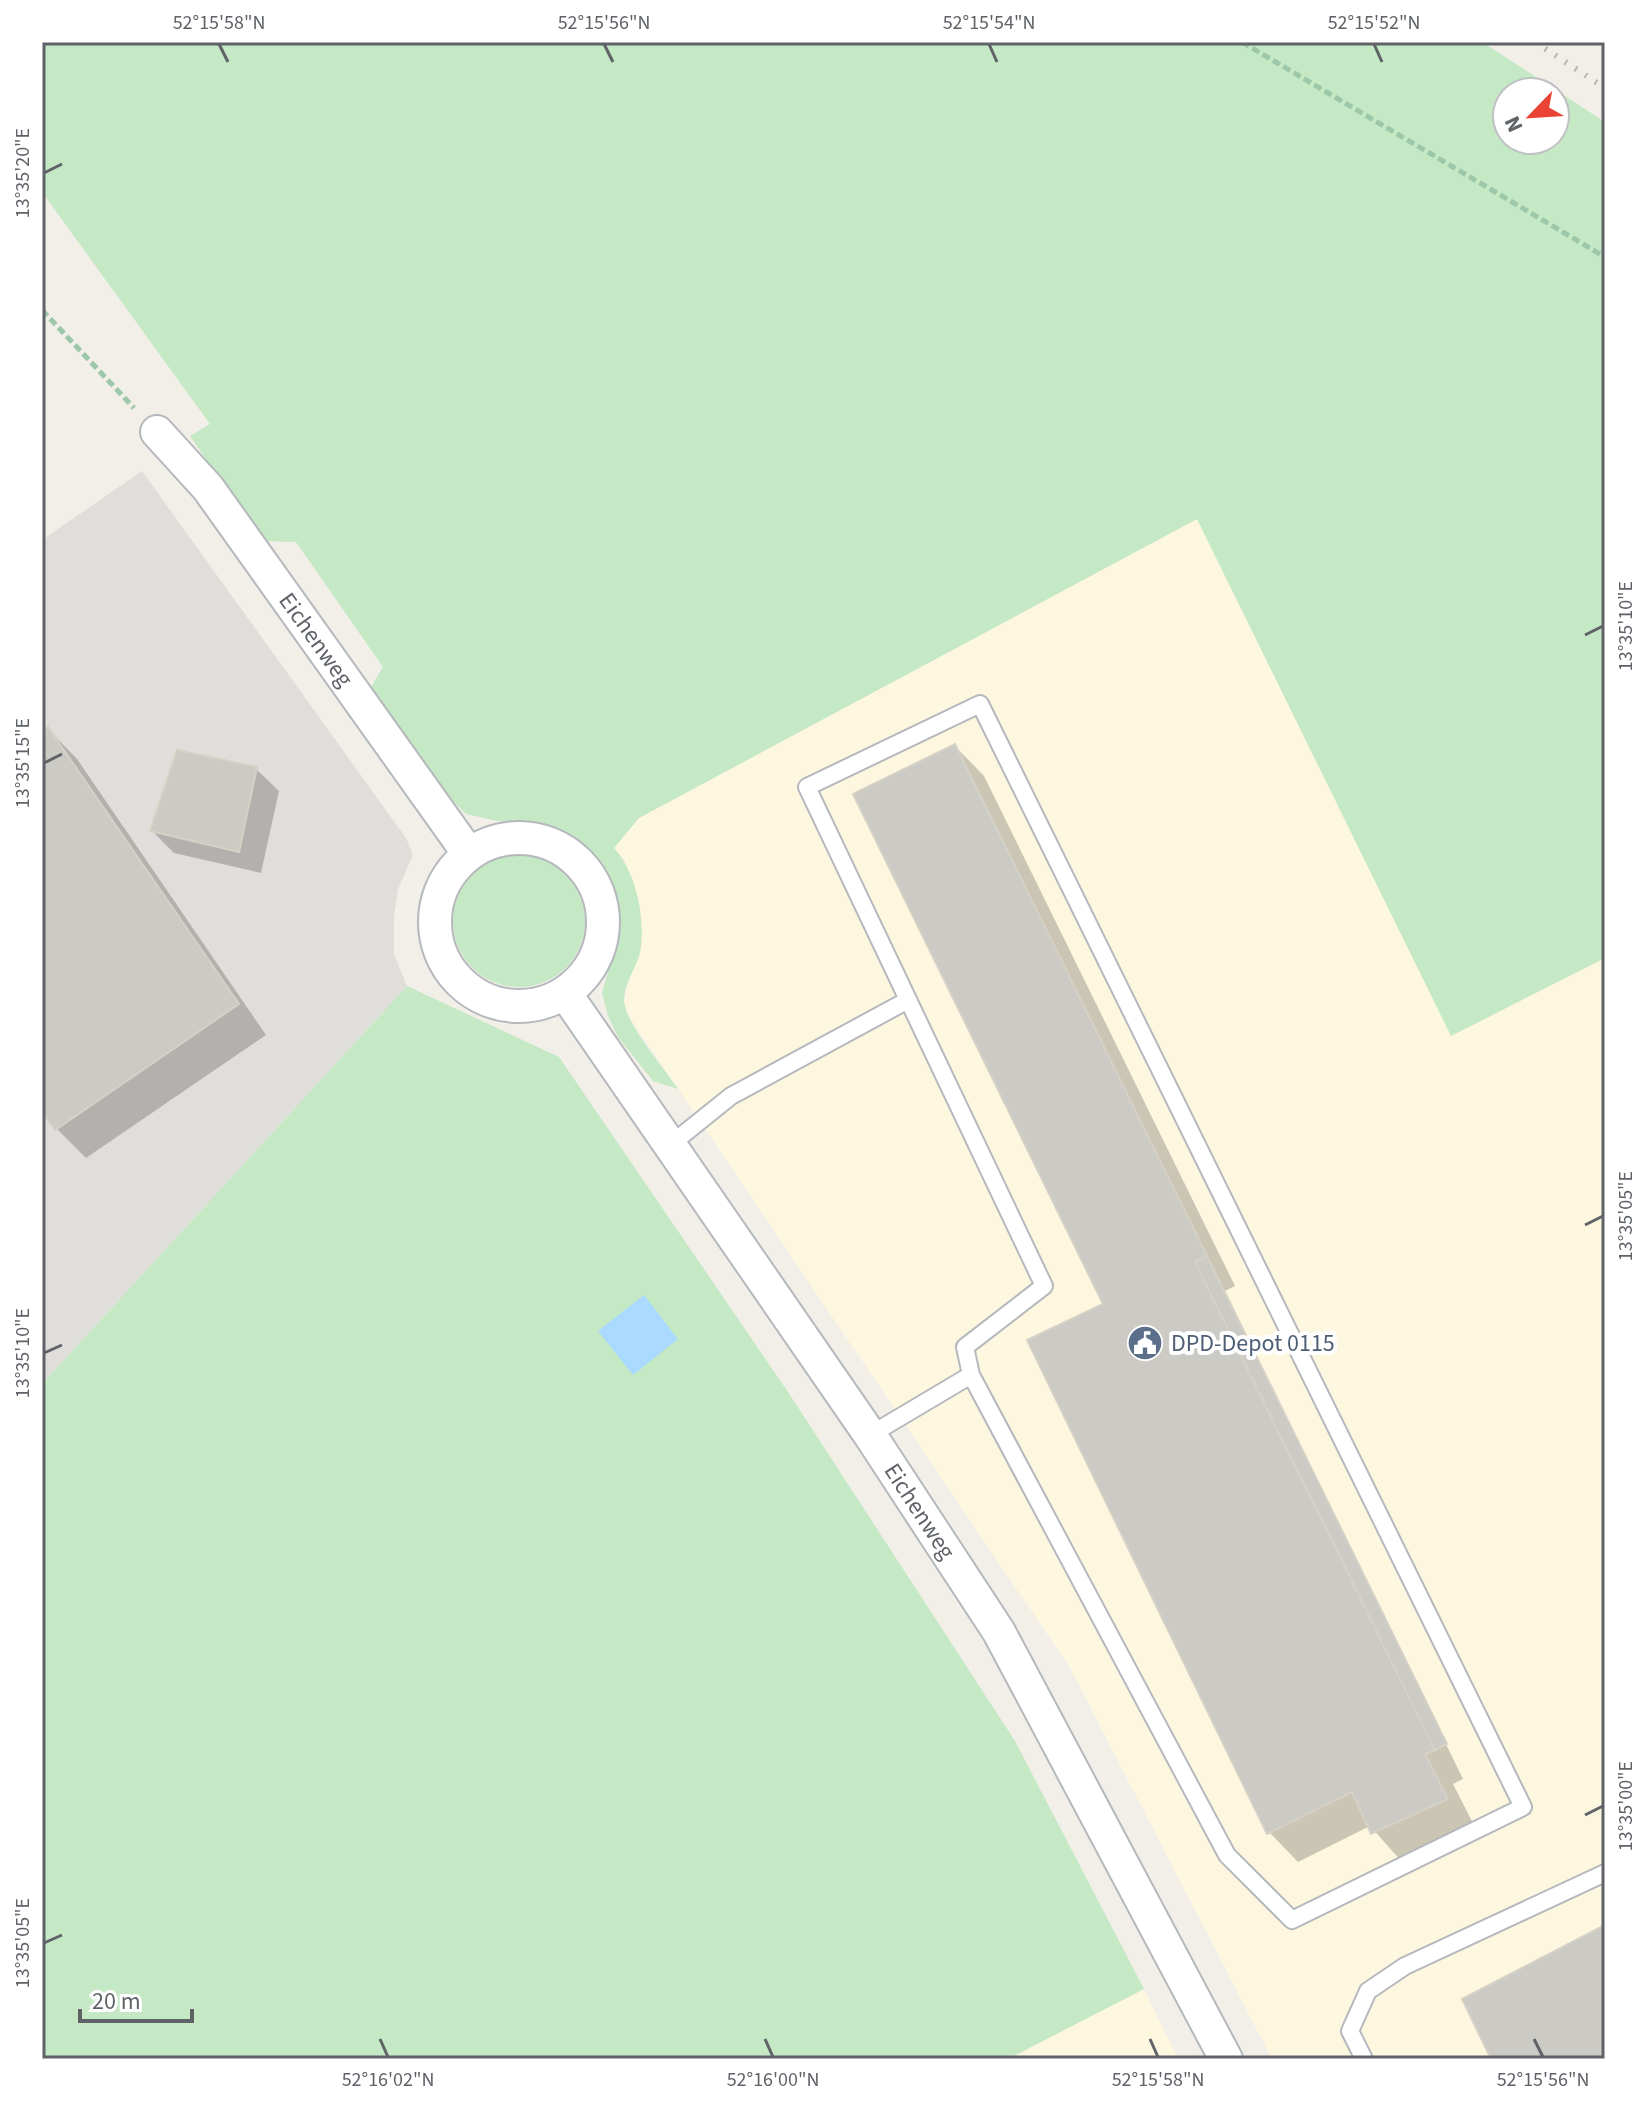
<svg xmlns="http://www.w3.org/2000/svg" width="1647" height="2101" font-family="'Source Sans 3',sans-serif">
	<rect width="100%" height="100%" fill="#f1efe8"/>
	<!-- commercial -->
	<g fill="#fef7e0">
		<path d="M1197 519 1451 1035 1605 958V2059H1272L1070 1668 628 1015 624 1000 642 930 625 860 614 848 639 818Z"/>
		<path d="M1144 1989 1178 2059H1008Z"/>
	</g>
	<!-- industrial -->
	<path fill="#e0deda" d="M142 471 406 838 413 855 398 889 394 916V954L407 986 42 1384V540Z"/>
	<!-- green -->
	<g fill="#c5e8c5" fill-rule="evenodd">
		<path d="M42 42H1482L1605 122V958L1451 1036 1197 519 639 818 614 848C637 873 646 921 640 953 636 968 624 984 624 1000 624 1022 665 1069 678 1089L653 1081 618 1037 608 1016 602 993 609 968 612 929 608 897 594 860 572 841 535 823 517 825 466 814 442 790 371 687 383 667 296 542 263 541 190 436 210 424 42 192ZM1507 92H1555V140H1507Z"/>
		<circle cx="519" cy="921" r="66"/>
		<path d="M407 986 559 1057 788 1392 1015 1741 1144 1989 1008 2059H42V1384Z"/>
	</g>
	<!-- water -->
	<path fill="#aadaff" d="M644 1295 678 1339 633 1375 598 1331Z"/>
	<!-- shadow -->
	<g fill="#0003">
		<path d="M48 729 77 759 266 1035 86 1158 57 1129 42 1107V733Z"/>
		<path d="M955 746 984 776 1235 1286 1225 1291 1463 1779 1453 1784 1476 1829 1402 1862 1370 1826 1298 1862 1269 1832 1106 1305Z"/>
		<path d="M256 769 279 791 261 873 174 853 152 831Z"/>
	</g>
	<!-- building -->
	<g fill="#cccac5" stroke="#d6d1c6" stroke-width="2">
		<path d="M48 727 239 1004 55 1130 42 1111V731Z"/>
		<path d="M955 744 1207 1256 1195 1262 1435 1750 1425 1754 1448 1799 1371 1834 1352 1792 1267 1834 1027 1340 1103 1304 853 794Z"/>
		<path d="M177 750 257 767 239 852 150 831Z"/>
		<path d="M1207 1256 1447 1744 1435 1750 1195 1262Z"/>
		<path d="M1605 1925V2059H1491L1462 1999Z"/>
	</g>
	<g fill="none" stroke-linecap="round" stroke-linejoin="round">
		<defs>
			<g id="lane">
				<path d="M980 704 1523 1807 1292 1920 1227 1855 971 1375 965 1347 1044 1286 807 787Z"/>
				<path d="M670 1145 731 1096 908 1000"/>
				<path d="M870 1435 971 1375"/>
				<path d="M1364 2059 1350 2031 1368 1991 1405 1966 1605 1873"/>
			</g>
			<g id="street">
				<path id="s1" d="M157 432 208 488 469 854"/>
				<circle cx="519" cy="922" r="84"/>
				<path id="s2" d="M565 993 870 1435 999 1632 1226 2059"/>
			</g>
		</defs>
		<!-- lane casing -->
		<use href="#lane" stroke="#b5b8bc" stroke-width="20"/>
		<!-- street casing -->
		<use href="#street" stroke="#b5b8bc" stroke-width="36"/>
		<!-- path -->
		<g stroke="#9cc7a9" stroke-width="5" stroke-dasharray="8 4" stroke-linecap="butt">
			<path d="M1242 42 1605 257"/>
			<path d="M42 310 134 408"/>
		</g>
		<!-- lane -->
		<use href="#lane" stroke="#fff" stroke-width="16"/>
		<!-- street -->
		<use href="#street" stroke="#fff" stroke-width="32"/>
		<!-- rail -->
		<path stroke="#b6b7b8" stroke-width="6" stroke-dasharray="2 10" stroke-linecap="butt" d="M1535 42 1605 88"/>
	</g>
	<!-- ticks -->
	<path fill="none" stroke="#5f6368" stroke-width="3" d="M219 44 228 62M604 44 613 62M989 44 997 62M1374 44 1382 62M44 173 62 164M1585 635 1603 626M44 763 62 754M1585 1225 1603 1216M44 1353 62 1345M1585 1815 1603 1806M44 1943 62 1935M380 2039 388 2057M765 2039 773 2057M1150 2039 1158 2057M1534 2039 1543 2057"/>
	<!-- icons -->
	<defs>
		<symbol id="civic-disc" viewBox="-11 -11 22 22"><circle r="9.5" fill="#5c6f8a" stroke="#fff"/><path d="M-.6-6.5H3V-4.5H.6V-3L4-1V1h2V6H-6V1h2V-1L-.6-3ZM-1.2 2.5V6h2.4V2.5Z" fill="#fff"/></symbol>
	</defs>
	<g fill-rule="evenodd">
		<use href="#civic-disc" x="1125" y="1323" width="40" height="40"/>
	</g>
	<g text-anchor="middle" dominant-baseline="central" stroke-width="8" stroke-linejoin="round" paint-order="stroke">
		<!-- street labels -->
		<g font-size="24" fill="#5f6368" stroke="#fff">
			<text stroke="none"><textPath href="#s1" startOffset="262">Eichenweg</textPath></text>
			<text stroke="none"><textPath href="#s2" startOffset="628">Eichenweg</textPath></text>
		</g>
		<!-- service labels -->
		<g font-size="24" fill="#4e5e75" stroke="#fff" text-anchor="start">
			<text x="1171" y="1343">DPD-Depot 0115</text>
		</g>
	</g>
	<!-- border -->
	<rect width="1647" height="2101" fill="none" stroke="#ffffff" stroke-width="88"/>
	<!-- north arrow -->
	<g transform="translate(1531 116) rotate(245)"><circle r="38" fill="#ffffff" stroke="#bfc1c3" stroke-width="2"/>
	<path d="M0-6L14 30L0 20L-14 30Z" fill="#ea4335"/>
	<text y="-12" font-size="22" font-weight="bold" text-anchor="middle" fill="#5f6368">N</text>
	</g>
	<!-- scale -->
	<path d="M80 2009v12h112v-12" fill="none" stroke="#5f6368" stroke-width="4"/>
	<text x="92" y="2009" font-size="24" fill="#5f6368" stroke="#ffffff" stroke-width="6" paint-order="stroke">20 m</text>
	<rect x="44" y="44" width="1559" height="2013" fill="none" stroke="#5f6368" stroke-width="3"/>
	<g font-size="20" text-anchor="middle" fill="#5f6368">
		<text x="219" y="29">52°15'58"N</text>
		<text x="604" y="29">52°15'56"N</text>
		<text x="989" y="29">52°15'54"N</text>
		<text x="1374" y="29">52°15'52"N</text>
		<text transform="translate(22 173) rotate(-90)" y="7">13°35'20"E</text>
		<text transform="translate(1625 626) rotate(-90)" y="7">13°35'10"E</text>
		<text transform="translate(22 763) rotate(-90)" y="7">13°35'15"E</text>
		<text transform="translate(1625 1216) rotate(-90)" y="7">13°35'05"E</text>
		<text transform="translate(22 1353) rotate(-90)" y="7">13°35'10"E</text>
		<text transform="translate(1625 1806) rotate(-90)" y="7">13°35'00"E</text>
		<text transform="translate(22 1943) rotate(-90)" y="7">13°35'05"E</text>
		<text x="388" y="2086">52°16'02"N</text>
		<text x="773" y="2086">52°16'00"N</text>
		<text x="1158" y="2086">52°15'58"N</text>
		<text x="1543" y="2086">52°15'56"N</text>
	</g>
</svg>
